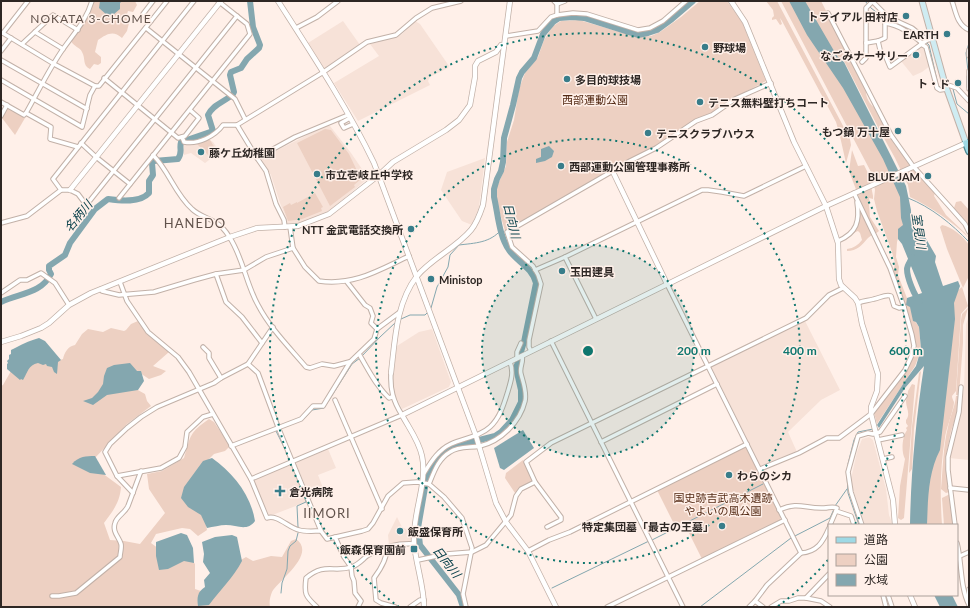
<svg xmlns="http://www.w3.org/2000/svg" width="970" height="608" font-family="Lato,'Noto Sans JP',sans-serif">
	<rect width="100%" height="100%" fill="#fff0e9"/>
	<!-- built -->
	<g fill="#f7e2d8">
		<path d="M343 21 360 45 324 69 308 43Z"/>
		<path d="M415 21 420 24 449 66 448 68 430 77 428 81 430 85 358 121 334 83 379 56 370 44 397 37 402 34Z"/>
		<path d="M922 45 925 48 930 66 922 72 913 76 901 61Z"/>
		<path d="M325 126H330L351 153 364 172 367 179 327 213 300 223H287L286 217 280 203 271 175 262 160V158Z"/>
		<path d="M208 139 213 142 222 155 221 156 213 157 205 163 191 153 184 155 182 144 190 145Z"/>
		<path d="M485 158 479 207 472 225 462 221 441 190 447 172Z"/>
		<path d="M969 316V460L949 458 964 390 966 324Z"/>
		<path d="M805 321 840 390 821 400 788 432 797 452 760 466 711 366Z"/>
		<path d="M432 329 451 382 449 387 402 409 395 395 392 384 397 346 419 332Z"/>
		<path d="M869 437 873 440 886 489 889 515 892 523 889 525H865L853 489 851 479 857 452 862 439Z"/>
		<path d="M328 449 336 468 318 475 325 493 311 499 296 464 297 462Z"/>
		<path d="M291 465 306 502 275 514 269 515 253 480Z"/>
		<path d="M397 517 402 527 412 532V542L389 545 388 535Z"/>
	</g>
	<!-- green -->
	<g fill="#edd0c2">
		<path d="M93 1H135L137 5 133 12 128 11 126 17 129 23 127 31 122 38C113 30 107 34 98 40L95 52 101 57V63L98 65 94 64 90 69C82 65 86 59 82 52 80 47 74 47 71 41L89 13Z"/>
		<path d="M700 1H727L742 22 766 81 732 99 710 114 695 120 654 147 505 231 497 203 496 189 506 166 507 142 514 120 519 89 525 73 538 57 544 40 553 26 561 21 579 20 637 37 651 36 660 32 681 17Z"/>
		<path d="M766 1H777L850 139 851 145 846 163 839 132 836 122 782 21 780 18 782 24 780 25 776 19 772 20V18L774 16 773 10Z"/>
		<path d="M781 1H791L844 87 884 157 902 197 905 226 900 230 897 242 896 257 899 267 898 275 912 311 915 321 919 327 921 350 915 366 877 424 874 413 903 375 914 352 909 318 893 274 895 263 892 252 877 211 874 199 875 190 871 172Z"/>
		<path d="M804 1H821L866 89C865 97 870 105 876 109L890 138 915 172 935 193 934 196 946 215 965 233 969 238C953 222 931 207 910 197L908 185 895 158 880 131 844 61 838 57H835Z"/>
		<path d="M8 108 25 118 15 135 2 118 7 109Z"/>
		<path d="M325 129 331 130 349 154 361 179 354 185 355 187 330 206 297 143Z"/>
		<path d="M207 140H210L218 153 209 156 197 144Z"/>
		<path d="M852 150 858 166 864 165 869 175 873 196V199L869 198 870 203 869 205 870 217 879 231C876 234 871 235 868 238 862 245 857 251 847 251V249C854 248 858 245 862 240L860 233 858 231C851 233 849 240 842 241L859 220 858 207 866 216 849 171Z"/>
		<path d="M315 193 323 207 321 208 322 211 302 219 288 221 283 207 290 203 291 205 297 202V203Z"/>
		<path d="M961 201 969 210V223L967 225 954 208 956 202Z"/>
		<path d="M942 225C952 227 963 236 969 245V276L963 288 947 249 940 227Z"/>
		<path d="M962 287 968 306 961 314 956 391 952 396C952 398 953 400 954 402 954 409 946 429 945 438 940 467 940 496 942 525H924L927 494 952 302 957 291Z"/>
		<path d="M968 308 963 325V343L959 395H956L961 320 962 314Z"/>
		<path d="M138 321 154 340 169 352 153 366 166 371 161 375 149 379 140 373 136 389 145 394 147 401 151 406 127 424 94 459 102 473 121 487C120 502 113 511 104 523L110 540 124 541 140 544 165 513 149 489 147 474 162 471 184 458C191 435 189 433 209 419L214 422 230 446 225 451 214 454 206 462 204 515 207 530 198 536 190 529 182 528 156 534 151 543C162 552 178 559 192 560L195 564V589L207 593 234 564 246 557 253 561 271 556 282 557 291 541 296 539C317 554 279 580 272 592 270 597 269 602 270 607H1V386L3 385 11 371 29 366 35 361H57L63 359C64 353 68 346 75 345L82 334 88 329 103 332 111 328 124 331 126 330 131 324Z"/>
		<path d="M921 371 914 429 912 469 909 473 912 426 919 373Z"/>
		<path d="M912 384 915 385 904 518 901 520 898 518 900 486 905 459C901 452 902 437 907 430L906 428 908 426 906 423V420C911 414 906 408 906 401 906 397 908 395 908 391Z"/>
		<path d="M956 396H959L957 413 951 431 945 461 949 492 946 493 941 489C943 468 943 447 948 427 950 416 955 407 956 396Z"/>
		<path d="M745 447H747L781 517 780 520 702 559 684 523 675 526 657 490Z"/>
		<path d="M523 460 533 480 532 482 519 489 515 493 505 478 506 473Z"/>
		<path d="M950 494 954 525H944L942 498Z"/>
	</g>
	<!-- water -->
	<g fill="#84a7af">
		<path d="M100 1H122L120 3V9L114 14 108 16 99 8Z"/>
		<path d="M789 1H805L837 56 844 62 906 186 911 210V219L917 236 925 237 936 256 935 262 943 286 958 281 960 286 954 303 955 319 940 450C928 473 928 499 927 525L910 524C911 472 916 418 924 366L905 388 879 428 877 425 905 381 916 366 921 349 919 327 916 322 913 321 910 307 906 305 907 298 922 293 902 244 898 239V229L903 225 901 218 900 197 883 159 843 88 807 35Z"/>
		<path d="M549 146 554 151 552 157 545 161 536 163V159L541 157V149Z"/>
		<path d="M39 338 45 341 61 360 58 362 57 374 54 372 52 367 47 366 46 364 43 365 38 363C28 365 28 372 23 380L21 379 20 380 7 369V364L8 363 7 361 9 359V355L11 354V350C21 345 28 341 39 338Z"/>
		<path d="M130 363 137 371H141L144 381 138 390 107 395 93 405 83 401 92 398 98 392 103 384 104 376 107 368 114 365Z"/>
		<path d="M523 430 534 448 504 470 500 468 494 448Z"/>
		<path d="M95 456 106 475 90 473 72 464C79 456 86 456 95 456Z"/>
		<path d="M212 458C233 473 251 495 255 521 247 532 237 525 226 525 220 525 213 527 207 528L201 515 188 507 181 498 184 487 203 461Z"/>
		<path d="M181 533 187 535 193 548 194 563 184 561 168 569 159 570 156 556V542Z"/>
		<path d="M232 535 237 537 242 561C233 578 220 590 209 605L198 606C197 598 197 592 205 587L204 580 210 573 203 562 204 554 202 542 215 537Z"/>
		<path d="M934 595H952L958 607H940Z"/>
	</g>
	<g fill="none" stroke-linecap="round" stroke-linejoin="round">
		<!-- stream -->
		<g stroke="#84a7af" stroke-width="1">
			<path d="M865 1 871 8 885 19"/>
			<path d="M888 21 907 28"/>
			<path d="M915 32 929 45 938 85 941 88"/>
			<path d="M968 71 966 53 969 43"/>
			<path d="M967 76V87L969 93"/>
			<path d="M953 89 957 104 969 114"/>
			<path d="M908 198C931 207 952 224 969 242"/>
			<path d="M431 308 437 287 448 267 450 255 459 245C475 243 490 243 501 230"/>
			<path d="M401 319 410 315H425L428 312"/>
			<path d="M362 356 380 337 395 323"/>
			<path d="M304 419 312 410 324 408 352 364 360 358"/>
			<path d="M276 431 285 449"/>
			<path d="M848 464 854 440 858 432 873 429"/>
			<path d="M847 475 848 493 859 525"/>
			<path d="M835 506 847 489"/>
			<path d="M298 527 297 506 306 502 300 484"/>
			<path d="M652 540 763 484"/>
			<path d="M552 588 649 541"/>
			<path d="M281 593 282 583 287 569 288 551 290 546 296 541 298 533"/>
			<path d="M886 595 890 607"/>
			<path d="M700 607 791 538 830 518 834 509"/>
		</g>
		<!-- river -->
		<g stroke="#84a7af" stroke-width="6">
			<path d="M912 257C911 261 907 265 907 269 907 277 914 296 920 301"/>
			<path d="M1 302C19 293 41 294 51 274L49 270V266L65 255 70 243 95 209 108 199C121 201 140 203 149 193V181L153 175 152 163 154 161 178 159C183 152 179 149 181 142L213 131 208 115C213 104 225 102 233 94L234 92 230 75 231 72 241 68 247 59 259 48 260 45 253 27 250 1"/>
			<path d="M463 607 459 595 420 545 418 528 427 476 437 457 448 448 495 436 501 432 512 420 521 402V390L516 368 517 365 524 342 536 283C532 267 517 262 509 250 499 236 498 214 494 197V189L497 179 501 171 503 162 504 138 513 105 519 78 522 72 534 58 543 34 553 22 559 18 573 17 584 18 638 35 648 33 657 30 672 19 693 1"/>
		</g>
		<defs>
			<g id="minor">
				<path d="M554 1 557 4V15"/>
				<path d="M872 1 888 17 912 28 927 40"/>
				<path d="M952 1C956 12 957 25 969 30"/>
				<path d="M557 4 565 1"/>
				<path d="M828 13 891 135 913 166 950 207 965 224 969 232"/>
				<path d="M151 21 143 14 153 1"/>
				<path d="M885 23C900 25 911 34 922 43"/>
				<path d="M146 28 235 99 245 119"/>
				<path d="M296 28 317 17 338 1"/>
				<path d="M1 32 54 64 95 86"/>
				<path d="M35 32 63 49"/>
				<path d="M3 33 28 1"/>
				<path d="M506 36 538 31 551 17 557 15 573 13 587 14 638 30 650 28 663 21 686 1"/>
				<path d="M878 41 881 54 885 55 890 67 927 40 933 39"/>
				<path d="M866 43 878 41 885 38V21L888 17"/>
				<path d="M22 44 53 15 78 30"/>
				<path d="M921 44 926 47 937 88 940 90 947 89"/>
				<path d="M969 50V56"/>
				<path d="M1 51 11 38"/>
				<path d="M1 60 87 109"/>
				<path d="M862 62 866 58V8L873 1"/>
				<path d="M969 71V89"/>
				<path d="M104 78 178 138 185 136 199 118 190 110"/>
				<path d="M1 80 82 127 90 95 95 86H99L167 1"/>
				<path d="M945 84 957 88 969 101"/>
				<path d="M1 102 24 115 26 113 51 127 50 139 78 147"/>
				<path d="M26 113C38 92 49 69 63 49 75 32 86 21 92 1"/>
				<path d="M1 116 7 105"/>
				<path d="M350 118 341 123 344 128 353 124"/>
				<path d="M237 125 257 158 266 171 276 204 284 220 285 227"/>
				<path d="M182 137 184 142C198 145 215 136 223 125H237L322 73 367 42 396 35 416 18 432 8 461 1"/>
				<path d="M81 143 96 157 130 184"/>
				<path d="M153 155C169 171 175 194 192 209 198 215 206 217 213 221 219 224 226 231 230 238 243 258 246 284 258 305 270 328 289 347 306 367L310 368 322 364 334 366 349 362H350L374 339 377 329 400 312"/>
				<path d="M257 158 295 137 348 115"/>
				<path d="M61 190 53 179 194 1"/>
				<path d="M854 193 890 268 904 307 899 308 894 306 891 296C885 294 880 298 874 299 868 301 864 300 858 303"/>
				<path d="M119 198 250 34 247 24 218 1"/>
				<path d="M1 223 27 216 61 190H70L78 194 84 202 88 203 237 16"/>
				<path d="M290 227 293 248 305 267 319 281C354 286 379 270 409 256"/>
				<path d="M838 241C857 233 860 221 857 202"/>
				<path d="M535 270 565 257"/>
				<path d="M216 274 226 302 242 317 262 343"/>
				<path d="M120 282 127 301 148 332 178 357 189 372 251 479 267 518C277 514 289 528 299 530 305 532 314 531 321 531"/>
				<path d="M347 282 365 305 370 308 373 316 371 323 377 329"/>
				<path d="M667 284 801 553"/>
				<path d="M101 289 102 291 119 295 154 292 194 280 216 274 244 270 266 257 293 248"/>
				<path d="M1 293 20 280H27L41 273 55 283 69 305"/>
				<path d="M596 319 565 257 702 190H708L722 192 744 196 806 166"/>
				<path d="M551 341 683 607"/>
				<path d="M203 347 209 353V358L221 378"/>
				<path d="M531 351 529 347V340L541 284 538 275 533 266 512 247 507 232 630 161 656 148 696 121 712 115 735 99 771 83"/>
				<path d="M359 354C368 369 376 386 389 398L392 397"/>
				<path d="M517 358V352L521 343"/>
				<path d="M248 364 258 373 278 427 321 531 327 539 362 531 368 529 373 523 388 496 403 483 417 482 429 484"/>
				<path d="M335 400 382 509"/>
				<path d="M878 440 902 435"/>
				<path d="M601 442 717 384"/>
				<path d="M231 446 301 419 313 406H323L350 362"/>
				<path d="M883 459 892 457"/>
				<path d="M760 469 799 453 827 438H839L871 414 905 370 911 357 914 346 912 335 904 307"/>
				<path d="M424 473C431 462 438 450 451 444 464 438 479 437 490 427 500 418 504 404 508 391 511 381 514 372 510 362"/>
				<path d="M117 476 161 468 179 458 185 447 187 432 203 417 213 414"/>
				<path d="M251 479 402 415C393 401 390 389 391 373"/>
				<path d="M950 488 969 490"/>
				<path d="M133 493 117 476 105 452 110 444 127 428 141 417 157 407 214 383 221 378 248 364 273 327"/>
				<path d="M779 510C799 501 805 509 824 508 829 508 832 506 837 508L836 511 851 516 854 525"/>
				<path d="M830 525 836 511"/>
				<path d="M862 525 851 492 848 472 858 436 868 433 873 434 880 432 905 396"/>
				<path d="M955 525 948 470V457L959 412 961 387"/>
				<path d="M547 527 561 520V517L535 482 526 462 551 443 806 318 829 295 843 288"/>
				<path d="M335 537 344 557 351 567 352 576 354 581 355 593 361 601 358 607"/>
				<path d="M957 543C962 563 960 587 969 605"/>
				<path d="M387 548C387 559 380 570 374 578L376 600 381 603 395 607"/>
				<path d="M528 551 549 540 570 532 747 444"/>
				<path d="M960 556 969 552"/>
				<path d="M418 560 446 554 472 552 486 545 511 515 516 496 521 489 535 482"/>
				<path d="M829 574 806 598 821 601 830 607"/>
				<path d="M883 595 886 607"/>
				<path d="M888 595 892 607"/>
				<path d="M52 596H59L76 593 120 557C120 553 122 548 121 544 119 537 112 532 115 523 117 516 125 513 128 506L141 471"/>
				<path d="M755 601 767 585 801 553C817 552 823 542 829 528"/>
				<path d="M968 601 969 589"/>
				<path d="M317 607C305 596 304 594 306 578 325 562 333 573 352 567 359 564 362 560 367 556 380 547 399 543 414 544"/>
				<path d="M410 607 420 600H424"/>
				<path d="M466 607 463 594 472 548 462 518 444 497 429 484C434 472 438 459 450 452 459 446 470 448 480 446 501 441 520 422 525 401 527 392 523 382 521 374 519 367 524 362 522 356"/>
				<path d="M607 607 785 520"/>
				<path d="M749 607 755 601 763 607"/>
				<path d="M771 607 781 601H789L798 598H806"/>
			</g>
			<g id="tertiary">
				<path d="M278 1C312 54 347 107 374 163L476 436 496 503 506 522 528 551 556 607"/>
				<path d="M731 1 745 22 794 142 826 206 838 243 839 279 841 285 855 298 858 303 862 324 878 374 877 391 871 407V414L893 500 895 525"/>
				<path d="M613 172 667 284"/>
				<path d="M70 190 221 1"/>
				<path d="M1 342 21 336 41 328 49 323 69 305 91 293 230 237 257 228 298 226 329 214 379 175 393 162 446 130 459 120 470 105 475 77V66L478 61 496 52 501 45 504 46"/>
				<path d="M391 373C395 340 396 303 417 276 432 258 456 248 471 230 477 223 480 214 483 205L510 1"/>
				<path d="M910 595 915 607"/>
				<path d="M424 607C424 586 416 565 414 543 412 514 428 483 422 456 419 441 409 428 402 415L826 206 966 143"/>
			</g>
			<path id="secondary" d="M922 1 945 84 966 143"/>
			<path id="primary" d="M969 143H966L969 151"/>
		</defs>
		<!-- minor casing -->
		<use href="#minor" stroke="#c2b1a8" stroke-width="5.5"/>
		<!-- tertiary casing -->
		<use href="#tertiary" stroke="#c2b1a8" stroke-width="6"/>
		<!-- secondary casing -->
		<use href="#secondary" stroke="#c2b1a8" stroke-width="7"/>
		<!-- primary casing -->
		<use href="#primary" stroke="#4d8a96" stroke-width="8"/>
		<!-- minor -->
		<use href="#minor" stroke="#fff" stroke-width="3.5"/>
		<!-- tertiary -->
		<use href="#tertiary" stroke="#fff" stroke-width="4.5"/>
		<!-- secondary -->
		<use href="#secondary" stroke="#cfecf2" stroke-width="5"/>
		<!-- primary -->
		<use href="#primary" stroke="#9ed9e5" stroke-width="5.5"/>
	</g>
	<!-- distance rings -->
	<circle cx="588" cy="351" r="106" fill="#0f766e" fill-opacity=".12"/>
	<g fill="none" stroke="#0f766e" stroke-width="2" stroke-dasharray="2 4">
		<circle cx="588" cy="351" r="106"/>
		<circle cx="588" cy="351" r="212"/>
		<path d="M828 560A318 318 0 0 1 777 607M399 607A318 318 0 1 1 855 524"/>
	</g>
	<!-- markers -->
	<g fill="#387d8a" stroke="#fff0e9" stroke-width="1.5">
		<circle cx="906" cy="16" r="4"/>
		<circle cx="947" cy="34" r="4"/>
		<circle cx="705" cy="47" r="4"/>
		<circle cx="916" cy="55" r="4"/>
		<circle cx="567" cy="79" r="4"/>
		<circle cx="958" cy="83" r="4"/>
		<circle cx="700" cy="102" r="4"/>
		<circle cx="898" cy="131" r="4"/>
		<circle cx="648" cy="133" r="4"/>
		<circle cx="201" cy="152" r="4"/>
		<circle cx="561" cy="166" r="4"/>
		<circle cx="317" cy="174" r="4"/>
		<circle cx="928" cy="176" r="4"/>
		<circle cx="411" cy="229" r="4"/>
		<circle cx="562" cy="271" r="4"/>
		<circle cx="431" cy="279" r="4"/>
		<circle cx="729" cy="475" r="4"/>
		<path d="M278 485h4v4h4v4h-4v4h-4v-4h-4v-4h4z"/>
		<circle cx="722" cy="526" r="4"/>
		<circle cx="400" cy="531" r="4"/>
		<rect x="410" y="545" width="8" height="8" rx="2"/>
	</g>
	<g text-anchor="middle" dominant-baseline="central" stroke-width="3" stroke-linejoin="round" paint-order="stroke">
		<!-- poi labels -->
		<g font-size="11" font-weight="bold" fill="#2e2724" stroke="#fff0e9" text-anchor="start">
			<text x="898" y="16" text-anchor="end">トライアル 田村店</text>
			<text x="939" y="34" text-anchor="end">EARTH</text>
			<text x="713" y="47">野球場</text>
			<text x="908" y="55" text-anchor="end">なごみナーサリー</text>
			<text x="575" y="79">多目的球技場</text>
			<text x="950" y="83" text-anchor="end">ト・ド</text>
			<text x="708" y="102">テニス無料壁打ちコート</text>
			<text x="890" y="131" text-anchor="end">もつ鍋 万十屋</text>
			<text x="656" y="133">テニスクラブハウス</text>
			<text x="209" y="152">藤ケ丘幼稚園</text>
			<text x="569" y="166">西部運動公園管理事務所</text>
			<text x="325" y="174">市立壱岐丘中学校</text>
			<text x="920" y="176" text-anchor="end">BLUE JAM</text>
			<text x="403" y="229" text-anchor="end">NTT 金武電話交換所</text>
			<text x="570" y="271">玉田建具</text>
			<text x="439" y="279">Ministop</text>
			<text x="737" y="475">わらのシカ</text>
			<text x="289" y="491">倉光病院</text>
			<text x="714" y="526" text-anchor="end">特定集団墓「最古の王墓」</text>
			<text x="408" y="531">飯盛保育所</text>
			<text x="406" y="549" text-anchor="end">飯森保育園前</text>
		</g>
		<!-- park labels -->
		<g font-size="11" fill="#542a14" stroke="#fff0e9">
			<text x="595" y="99">西部運動公園</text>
			<text x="723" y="497">国史跡吉武高木遺跡<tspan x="723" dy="13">やよいの風公園</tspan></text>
		</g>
		<!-- neighbourhood labels -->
		<g font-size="12" letter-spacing="1" fill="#61524b" stroke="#fff0e9">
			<text x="91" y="18">NOKATA 3-CHOME</text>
		</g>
		<!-- water labels -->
		<g font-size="12" font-style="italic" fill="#0b424c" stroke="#fff0e9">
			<text transform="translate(78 216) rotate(-50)">名柄川</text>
			<text transform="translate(512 221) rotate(76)">日向川</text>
			<text transform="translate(919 231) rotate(82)">室見川</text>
			<text transform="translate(447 562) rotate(52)">日向川</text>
		</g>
		<!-- quarter labels -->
		<g font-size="13" letter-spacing="1" fill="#61524b" stroke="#fff0e9">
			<text x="195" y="223">HANEDO</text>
			<text x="327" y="513">IIMORI</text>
		</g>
	</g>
	<circle cx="588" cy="351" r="6" fill="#0f766e" stroke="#fff0e9" stroke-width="2"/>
	<g font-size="12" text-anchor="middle" font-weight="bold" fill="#0f766e" stroke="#fff0e9" stroke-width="3" stroke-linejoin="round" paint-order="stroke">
		<text x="694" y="355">200 m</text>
		<text x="800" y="355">400 m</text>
		<text x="906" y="355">600 m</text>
	</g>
	<!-- border -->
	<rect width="970" height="608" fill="none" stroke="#2e2724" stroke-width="4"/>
	<!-- legend -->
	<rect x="828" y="524" width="130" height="72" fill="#fff0e9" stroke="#aba09a"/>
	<rect x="836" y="537" width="20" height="6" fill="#9ed9e5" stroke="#aba09a"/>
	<text x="864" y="544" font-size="12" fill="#2e2724">道路</text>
	<rect x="836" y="554" width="20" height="12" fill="#edd0c2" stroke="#aba09a"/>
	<text x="864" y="564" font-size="12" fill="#2e2724">公園</text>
	<rect x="836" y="574" width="20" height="12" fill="#84a7af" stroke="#aba09a"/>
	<text x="864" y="584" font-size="12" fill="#2e2724">水域</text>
</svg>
